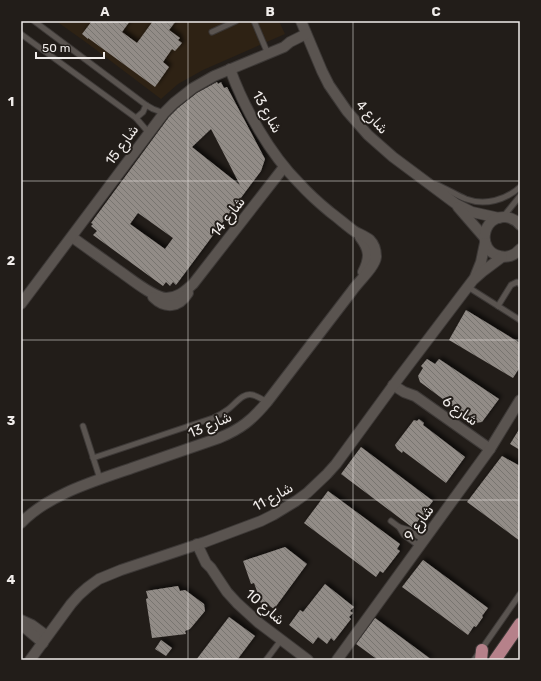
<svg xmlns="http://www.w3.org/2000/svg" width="541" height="681" font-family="Rubik,Cairo,sans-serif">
	<defs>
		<pattern id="building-back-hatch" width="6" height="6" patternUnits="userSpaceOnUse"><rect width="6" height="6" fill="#928c87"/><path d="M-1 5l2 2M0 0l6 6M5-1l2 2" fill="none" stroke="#787470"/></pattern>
		<filter id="shadow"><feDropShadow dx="3" dy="-3" stdDeviation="2" flood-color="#0009"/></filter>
	</defs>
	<rect width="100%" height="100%" fill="#221d19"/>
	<!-- education -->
	<path fill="#2e2214" d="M56 21H279L285 34 203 70 178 84 161 99 87 43Z"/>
	<!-- building -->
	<g fill="url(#building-back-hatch)" fill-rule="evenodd" filter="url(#shadow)">
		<path d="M92 21H130L122 32 137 43 153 21H176L169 30 180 38 178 40 182 43 175 51 172 49 163 62 169 67 155 87 88 38V39L82 34Z"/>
		<path d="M217 82 218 84 221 82 224 88 227 87 265 159 261 171 176 285 173 282 170 286 166 282 163 286 93 235 97 231 91 226 93 224 91 223 169 117 178 108 197 93ZM211 129 240 185 192 147ZM138 213 173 238 165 249 130 224Z"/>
		<path d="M466 310 520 343V367L513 378 449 340Z"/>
		<path d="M427 359 435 364 439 359 499 399 482 422 475 423 420 382 418 376 423 368 421 366Z"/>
		<path d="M419 419 424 423 423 425 465 457 446 483 403 451 402 453 397 449 395 445 414 420 417 421Z"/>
		<path d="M520 428V450L510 444Z"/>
		<path d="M361 447 433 501 426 510 428 512 422 520 420 518 413 528 341 474Z"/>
		<path d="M502 456 520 466V541L467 502Z"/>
		<path d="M328 491 400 544 397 549 400 551 383 573 380 571 376 577 304 523Z"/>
		<path d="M285 547 307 564 274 609 268 605 267 607 257 600 259 597 254 583 251 584 243 561Z"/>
		<path d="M423 560 488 608 482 616 483 617 476 627 474 626 468 635 402 587Z"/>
		<path d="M325 584 354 607 350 611 353 613 349 617 351 619 334 641 331 638 327 644 318 637 313 644 289 625 300 610 303 612Z"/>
		<path d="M178 586 180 591 185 590 204 604 205 611 190 629 185 631 186 634 152 638 146 599 148 598 146 591Z"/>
		<path d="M229 617 255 636 237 660H196Z"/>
		<path d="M375 618 432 660H378L356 644Z"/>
		<path d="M161 640 172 648 166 656 155 649Z"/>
	</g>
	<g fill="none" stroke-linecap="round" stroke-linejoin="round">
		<defs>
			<g id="lane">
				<path d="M34 21 146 105 153 109 164 113"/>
				<path d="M254 21 268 54"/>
				<path d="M212 32 236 21"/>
				<path d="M21 34 136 118 149 133"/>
				<path d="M136 118 143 112 146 105"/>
				<path d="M435 184C446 188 456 195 466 199 485 206 506 200 520 187"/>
				<path d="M503 217 520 196"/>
				<path d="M468 287 520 320"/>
				<path d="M498 306 511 285 517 282 520 284"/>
				<path d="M83 426 100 479"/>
				<path d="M93 458 213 418C218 416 222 414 227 410 235 405 242 392 253 395 258 396 263 400 267 402"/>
				<path d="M391 521 399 527 409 530 423 540"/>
				<path d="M399 527 404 535 419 546"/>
				<path d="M266 660 281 640"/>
				<path d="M474 660 520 594"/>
			</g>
			<g id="street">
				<path d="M301 21 322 71 329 85 347 111 368 135 393 157 456 204 472 212 499 218"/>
				<path d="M458 207 484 237"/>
				<path d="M520 225C516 220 512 218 506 217 482 215 476 251 500 256 508 258 515 255 520 249"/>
				<path d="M72 237C87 248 103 259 118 270 130 278 152 297 166 298 178 298 185 291 193 284L284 167"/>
				<path d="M360 237C370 250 370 258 363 272"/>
				<path d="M475 277 481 262 485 243"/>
				<path d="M153 297C165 309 179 308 188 293"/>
				<path d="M21 304 164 113 174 103 193 88 214 76 284 47 290 42 306 34"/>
				<path d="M393 385 404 392 415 396 490 449"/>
				<path d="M21 523C49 494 95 481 132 468 161 458 190 448 219 438 241 429 252 420 267 402 295 365 324 328 352 291 358 282 375 267 376 257 376 251 374 244 370 240 365 236 359 234 354 231 346 225 338 218 330 212 319 203 309 194 299 183 270 154 244 108 230 69"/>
				<path d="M197 544 206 563 211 568 227 592 237 603 259 623 308 660"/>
				<path d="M21 620 32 625 47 636"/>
				<path d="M22 623 25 628 43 643"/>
				<path d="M30 660 71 604 79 595 88 587 99 579 121 570 205 542 261 521 273 515 296 501 307 493 327 474 336 464 398 379 473 280 482 272 502 257"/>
				<path d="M337 660 490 449 520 400"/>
			</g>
			<g id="primary">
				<path d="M481 660 482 650"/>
				<path d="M495 660 520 624"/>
			</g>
		</defs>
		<!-- lane casing -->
		<use href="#lane" stroke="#3d3937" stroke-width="7"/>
		<!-- street casing -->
		<use href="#street" stroke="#3d3937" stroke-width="12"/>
		<!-- primary casing -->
		<use href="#primary" stroke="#3d3937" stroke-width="14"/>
		<!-- lane -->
		<use href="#lane" stroke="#5a5450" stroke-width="5"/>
		<!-- street -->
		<use href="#street" stroke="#5a5450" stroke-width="10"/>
		<!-- primary -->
		<use href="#primary" stroke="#b6818a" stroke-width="12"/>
	</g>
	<!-- grid -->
	<path fill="none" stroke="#f0ecea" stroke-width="1" stroke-opacity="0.55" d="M188 21V660M353 21V660M21 181H520M21 340H520M21 500H520"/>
	<g text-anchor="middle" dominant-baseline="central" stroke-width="4" stroke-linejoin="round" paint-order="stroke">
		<!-- street labels -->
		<g font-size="14" fill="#f0ecea" stroke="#221d19">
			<text transform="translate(267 112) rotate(61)">شارع 13</text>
			<text transform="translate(372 117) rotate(48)">شارع 4</text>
			<text transform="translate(122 145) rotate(-54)">شارع 15</text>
			<text transform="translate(228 217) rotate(-52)">شارع 14</text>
			<text transform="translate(460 411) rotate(35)">شارع 6</text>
			<text transform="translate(210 425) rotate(-23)">شارع 13</text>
			<text transform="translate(273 497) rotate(-29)">شارع 11</text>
			<text transform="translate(419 523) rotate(-54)">شارع 9</text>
			<text transform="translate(265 607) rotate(41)">شارع 10</text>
		</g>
	</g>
	<!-- border -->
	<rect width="541" height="681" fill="none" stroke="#221d19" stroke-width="44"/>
	<!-- scale -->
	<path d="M36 52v6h68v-6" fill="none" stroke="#f0ecea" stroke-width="2"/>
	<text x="42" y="52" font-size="12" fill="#f0ecea" stroke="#221d19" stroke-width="3" paint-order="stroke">50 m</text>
	<rect x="22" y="22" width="497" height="637" fill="none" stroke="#f0ecea" stroke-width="1.5"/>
	<g font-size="13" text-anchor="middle" font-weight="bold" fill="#f0ecea">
		<text x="105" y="16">A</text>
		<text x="270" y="16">B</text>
		<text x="436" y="16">C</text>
		<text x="11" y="106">1</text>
		<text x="11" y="265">2</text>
		<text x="11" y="425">3</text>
		<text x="11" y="584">4</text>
	</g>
</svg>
